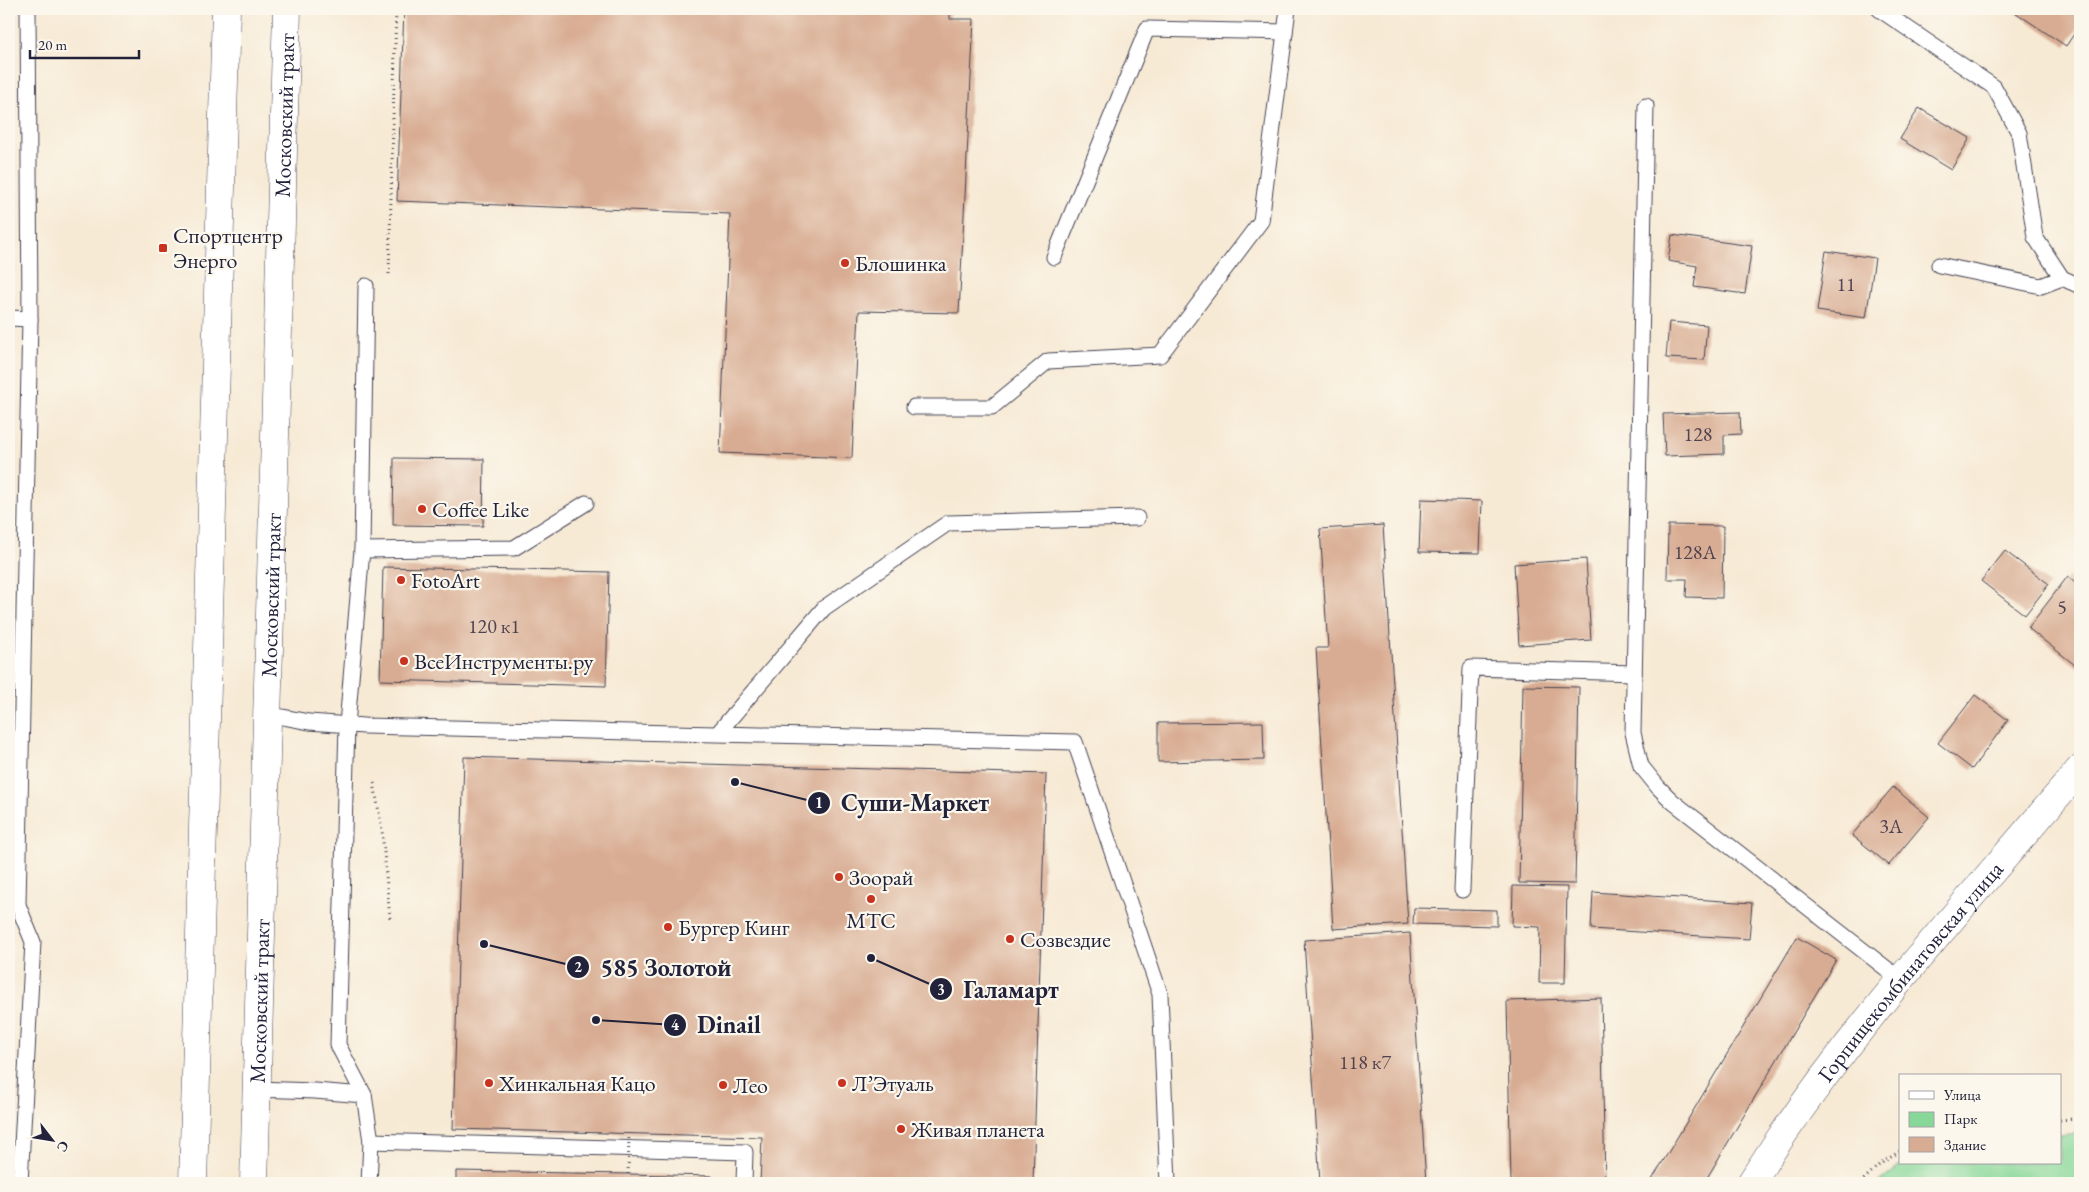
<svg xmlns="http://www.w3.org/2000/svg" width="2089" height="1192" font-family="'EB Garamond',serif">
	<rect width="100%" height="100%" fill="#fbf7ec"/>
	<filter id="ink" filterUnits="userSpaceOnUse"><feTurbulence type="fractalNoise" baseFrequency=".02" numOctaves="2"/><feDisplacementMap in="SourceGraphic" scale="10" xChannelSelector="R" yChannelSelector="G"/><feConvolveMatrix kernelMatrix="1 2 1 2 8 2 1 2 1" color-interpolation-filters="sRGB"/></filter>
	<filter id="wash" filterUnits="userSpaceOnUse"><feTurbulence type="fractalNoise" baseFrequency=".0096" numOctaves="4" result="noise"/><feDisplacementMap in="SourceGraphic" scale="20" xChannelSelector="R" yChannelSelector="G"/><feGaussianBlur stdDeviation="1.12" result="paint"/><feColorMatrix in="noise" values="0 0 0 0 0 0 0 0 0 0 0 0 0 0 0 0 0 1.4 0 .05"/><feComposite in="paint" operator="in"/></filter>
	<g filter="url(#wash)">
		<rect width="100%" height="100%" fill="#f7ead5"/>
		<!-- green -->
		<path fill="#86d798" stroke="#547c6a" d="M2080 1133V1183H1878L1904 1163H2060V1135Z"/>
		<g id="blocks">
			<!-- building -->
			<g fill="#d8ac92">
				<path d="M404 9H950V19H974L959 313 859 311 852 458 720 453 730 214 397 201Z"/>
				<path d="M2010 9H2080V25L2066 46Z"/>
				<path d="M1919 108 1970 138 1951 170 1900 139Z"/>
				<path d="M1672 235 1752 246 1745 294 1694 287 1697 266 1668 261Z"/>
				<path d="M1826 251 1875 258 1866 318 1817 311Z"/>
				<path d="M1669 322 1707 325 1704 360 1666 358Z"/>
				<path d="M1740 412 1741 434 1724 435V454L1665 456 1663 414Z"/>
				<path d="M394 458 484 459 483 526 393 525Z"/>
				<path d="M1421 499 1482 501 1480 553 1419 552Z"/>
				<path d="M1383 525 1408 924 1333 929 1316 648H1328L1320 529Z"/>
				<path d="M1668 525 1723 526 1722 598 1686 597 1687 579H1667Z"/>
				<path d="M2005 551 2049 584 2025 615 1981 581Z"/>
				<path d="M1586 559 1591 640 1519 645 1514 564Z"/>
				<path d="M383 567 609 572 606 686 380 680Z"/>
				<path d="M2068 576 2080 586V669L2028 628Z"/>
				<path d="M1523 686 1579 687 1575 884 1519 883Z"/>
				<path d="M1975 695 2008 720 1972 769 1938 743Z"/>
				<path d="M1263 722 1264 760 1158 762V723Z"/>
				<path d="M464 757 1046 774 1033 1183H760L762 1137 453 1129Z"/>
				<path d="M1893 787 1929 817 1889 865 1852 835Z"/>
				<path d="M1513 886 1567 887 1565 983H1539L1540 927 1512 926Z"/>
				<path d="M1593 892 1752 903 1749 939 1591 929Z"/>
				<path d="M1414 908 1497 910V926L1413 924Z"/>
				<path d="M1410 933 1426 1183H1320L1304 940Z"/>
				<path d="M1797 937 1836 960 1704 1183H1650Z"/>
				<path d="M1601 998 1605 1183H1511L1507 1001Z"/>
				<path d="M456 1171 628 1174 712 1176V1183H456Z"/>
			</g>
		</g>
	</g>
	<g filter="url(#ink)">
		<use href="#blocks" fill-opacity="0" stroke="#424052" stroke-width="1"/>
		<g fill="none" stroke-linecap="round" stroke-linejoin="round">
			<defs>
				<g id="lane">
					<path d="M1879 9 1994 87 2019 133 2035 237 2062 278 2080 286"/>
					<path d="M1646 106 1633 733 1641 766 1658 787 1672 801 1901 980"/>
					<path d="M1054 257 1147 29 1285 32"/>
					<path d="M1939 265 2041 286 2062 278"/>
					<path d="M366 286 362 550 347 725 338 1045 364 1095 371 1141 369 1183"/>
					<path d="M9 318 30 319 28 9"/>
					<path d="M914 407H992L1048 361 1160 355 1261 221 1288 9"/>
					<path d="M362 550 514 548 586 503"/>
					<path d="M267 714 309 722 364 726 1075 742 1160 994 1168 1183"/>
					<path d="M718 733 824 608 948 523 1137 518"/>
					<path d="M1462 890 1471 668 1634 673"/>
					<path d="M9 904 18 905 33 942 20 1183"/>
					<path d="M18 905 30 319"/>
					<path d="M256 1089 315 1091 364 1095"/>
					<path d="M371 1141 745 1152 744 1183"/>
				</g>
				<g id="street">
					<path id="s1" d="M1751 1183C1844 1034 1967 903 2080 769"/>
				</g>
				<g id="primary">
					<path d="M193 1183 226 9"/>
					<path id="s2" d="M254 1183 287 9"/>
				</g>
			</defs>
			<!-- lane casing -->
			<use href="#lane" stroke="#424052" stroke-width="17"/>
			<!-- street casing -->
			<use href="#street" stroke="#424052" stroke-width="29"/>
			<!-- primary casing -->
			<use href="#primary" stroke="#424052" stroke-width="29"/>
			<!-- path -->
			<g stroke="#424052" stroke-width="3" stroke-dasharray="1 4" stroke-linecap="butt">
				<path d="M389 274 396 9"/>
				<path d="M374 783 382 830 390 919"/>
				<path d="M2060 1120 2080 1118"/>
				<path d="M1860 1183 1879 1165 1900 1151"/>
			</g>
			<!-- lane -->
			<use href="#lane" stroke="#fff" stroke-width="15"/>
			<!-- street -->
			<use href="#street" stroke="#fff" stroke-width="28"/>
			<!-- primary -->
			<use href="#primary" stroke="#fff" stroke-width="28"/>
			<!-- path-bridge -->
			<path stroke="#424052" stroke-width="3" stroke-dasharray="1 4" stroke-linecap="butt" d="M628 1174 629 1134"/>
		</g>
	</g>
	<!-- markers -->
	<g fill="#c8321e" stroke="#fbf7ec" stroke-width="2">
		<rect x="158" y="243" width="10" height="10" rx="2.5"/>
		<circle cx="845" cy="263" r="5"/>
		<circle cx="422" cy="509" r="5"/>
		<circle cx="401" cy="580" r="5"/>
		<circle cx="404" cy="661" r="5"/>
		<circle cx="839" cy="877" r="5"/>
		<circle cx="871" cy="899" r="5"/>
		<circle cx="668" cy="927" r="5"/>
		<circle cx="1010" cy="939" r="5"/>
		<circle cx="489" cy="1083" r="5"/>
		<circle cx="842" cy="1083" r="5"/>
		<circle cx="723" cy="1085" r="5"/>
		<circle cx="901" cy="1129" r="5"/>
	</g>
	<g text-anchor="middle" dominant-baseline="central" stroke-width="4.5" stroke-linejoin="round" paint-order="stroke">
		<!-- number labels -->
		<g font-size="20" fill="#504451">
			<text x="1846" y="284">11</text>
			<text x="1698" y="434">128</text>
			<text x="1695" y="552">128А</text>
			<text x="2062" y="607">5</text>
			<text x="494" y="626">120 к1</text>
			<text x="1891" y="826">3А</text>
			<text x="1365" y="1062">118 к7</text>
		</g>
		<!-- street labels -->
		<g font-size="22" fill="#22223b" stroke="#fbf7ec">
			<text stroke="none"><textPath href="#s2" startOffset="1068">Московский тракт</textPath></text>
			<text stroke="none"><textPath href="#s2" startOffset="588">Московский тракт</textPath></text>
			<text stroke="none"><textPath href="#s1" startOffset="265">Горпищекомбинатовская улица</textPath></text>
			<text stroke="none"><textPath href="#s2" startOffset="182">Московский тракт</textPath></text>
		</g>
		<!-- poi labels -->
		<g font-size="22" fill="#22223b" stroke="#fbf7ec" text-anchor="start">
			<text x="173" y="235">Спортцентр<tspan x="173" dy="25">Энерго</tspan></text>
			<text x="855" y="263">Блошинка</text>
			<text x="432" y="509">Coffee Like</text>
			<text x="411" y="580">FotoArt</text>
			<text x="414" y="661">ВсеИнструменты.ру</text>
			<text x="849" y="877">Зоорай</text>
			<text x="871" y="920" text-anchor="middle">МТС</text>
			<text x="678" y="927">Бургер Кинг</text>
			<text x="1020" y="939">Созвездие</text>
			<text x="499" y="1083">Хинкальная Кацо</text>
			<text x="852" y="1083">Л’Этуаль</text>
			<text x="733" y="1085">Лео</text>
			<text x="911" y="1129">Живая планета</text>
		</g>
	</g>
	<!-- callouts -->
	<path fill="none" stroke="#22223b" stroke-width="2" d="M735 782L819 803M484 944L578 967M871 958L941 989M596 1020L675 1025"/>
	<g fill="#22223b" stroke="#fbf7ec" stroke-width="2">
		<circle cx="735" cy="782" r="5"/>
		<circle cx="484" cy="944" r="5"/>
		<circle cx="871" cy="958" r="5"/>
		<circle cx="596" cy="1020" r="5"/>
		<circle cx="819" cy="803" r="12"/>
		<circle cx="578" cy="967" r="12"/>
		<circle cx="941" cy="989" r="12"/>
		<circle cx="675" cy="1025" r="12"/>
	</g>
	<g font-size="15" text-anchor="middle" font-weight="bold" fill="#fff">
		<text x="819" y="808">1</text>
		<text x="578" y="972">2</text>
		<text x="941" y="995">3</text>
		<text x="675" y="1030">4</text>
	</g>
	<g font-size="24" text-anchor="middle" font-weight="bold" fill="#22223b" stroke="#fbf7ec" stroke-width="4.5" stroke-linejoin="round" paint-order="stroke">
		<text x="915" y="811">Суши-Маркет</text>
		<text x="666" y="976">585 Золотой</text>
		<text x="1011" y="998">Галамарт</text>
		<text x="729" y="1033">Dinail</text>
	</g>
	<!-- margin -->
	<rect width="2089" height="1192" fill="none" stroke="#fbf7ec" stroke-width="30"/>
	<!-- legend -->
	<rect x="1899" y="1074" width="162" height="90" fill="#fbf7ec" stroke="#a4a2a5"/>
	<rect x="1909" y="1091" width="25" height="8" fill="#ffffff" stroke="#a4a2a5"/>
	<text x="1944" y="1100" font-size="15" fill="#22223b">Улица</text>
	<rect x="1909" y="1112" width="25" height="15" fill="#86d798" stroke="#a4a2a5"/>
	<text x="1944" y="1124" font-size="15" fill="#22223b">Парк</text>
	<rect x="1909" y="1137" width="25" height="15" fill="#d8ac92" stroke="#a4a2a5"/>
	<text x="1944" y="1150" font-size="15" fill="#22223b">Здание</text>
	<!-- north arrow -->
	<g transform="translate(52 1140) rotate(121)" stroke="#fbf7ec" stroke-width="4" paint-order="stroke">
	<path d="M0-4L9 19L0 12L-9 19Z" fill="#22223b"/>
	<text y="-8" font-size="14" font-weight="bold" text-anchor="middle" fill="#22223b">С</text>
	</g>
	<!-- scale -->
	<path d="M30 50v8h109v-8" fill="none" stroke="#22223b" stroke-width="2.5"/>
	<text x="38" y="50" font-size="15" fill="#22223b" stroke="#fbf7ec" stroke-width="4" paint-order="stroke">20 m</text>
</svg>
